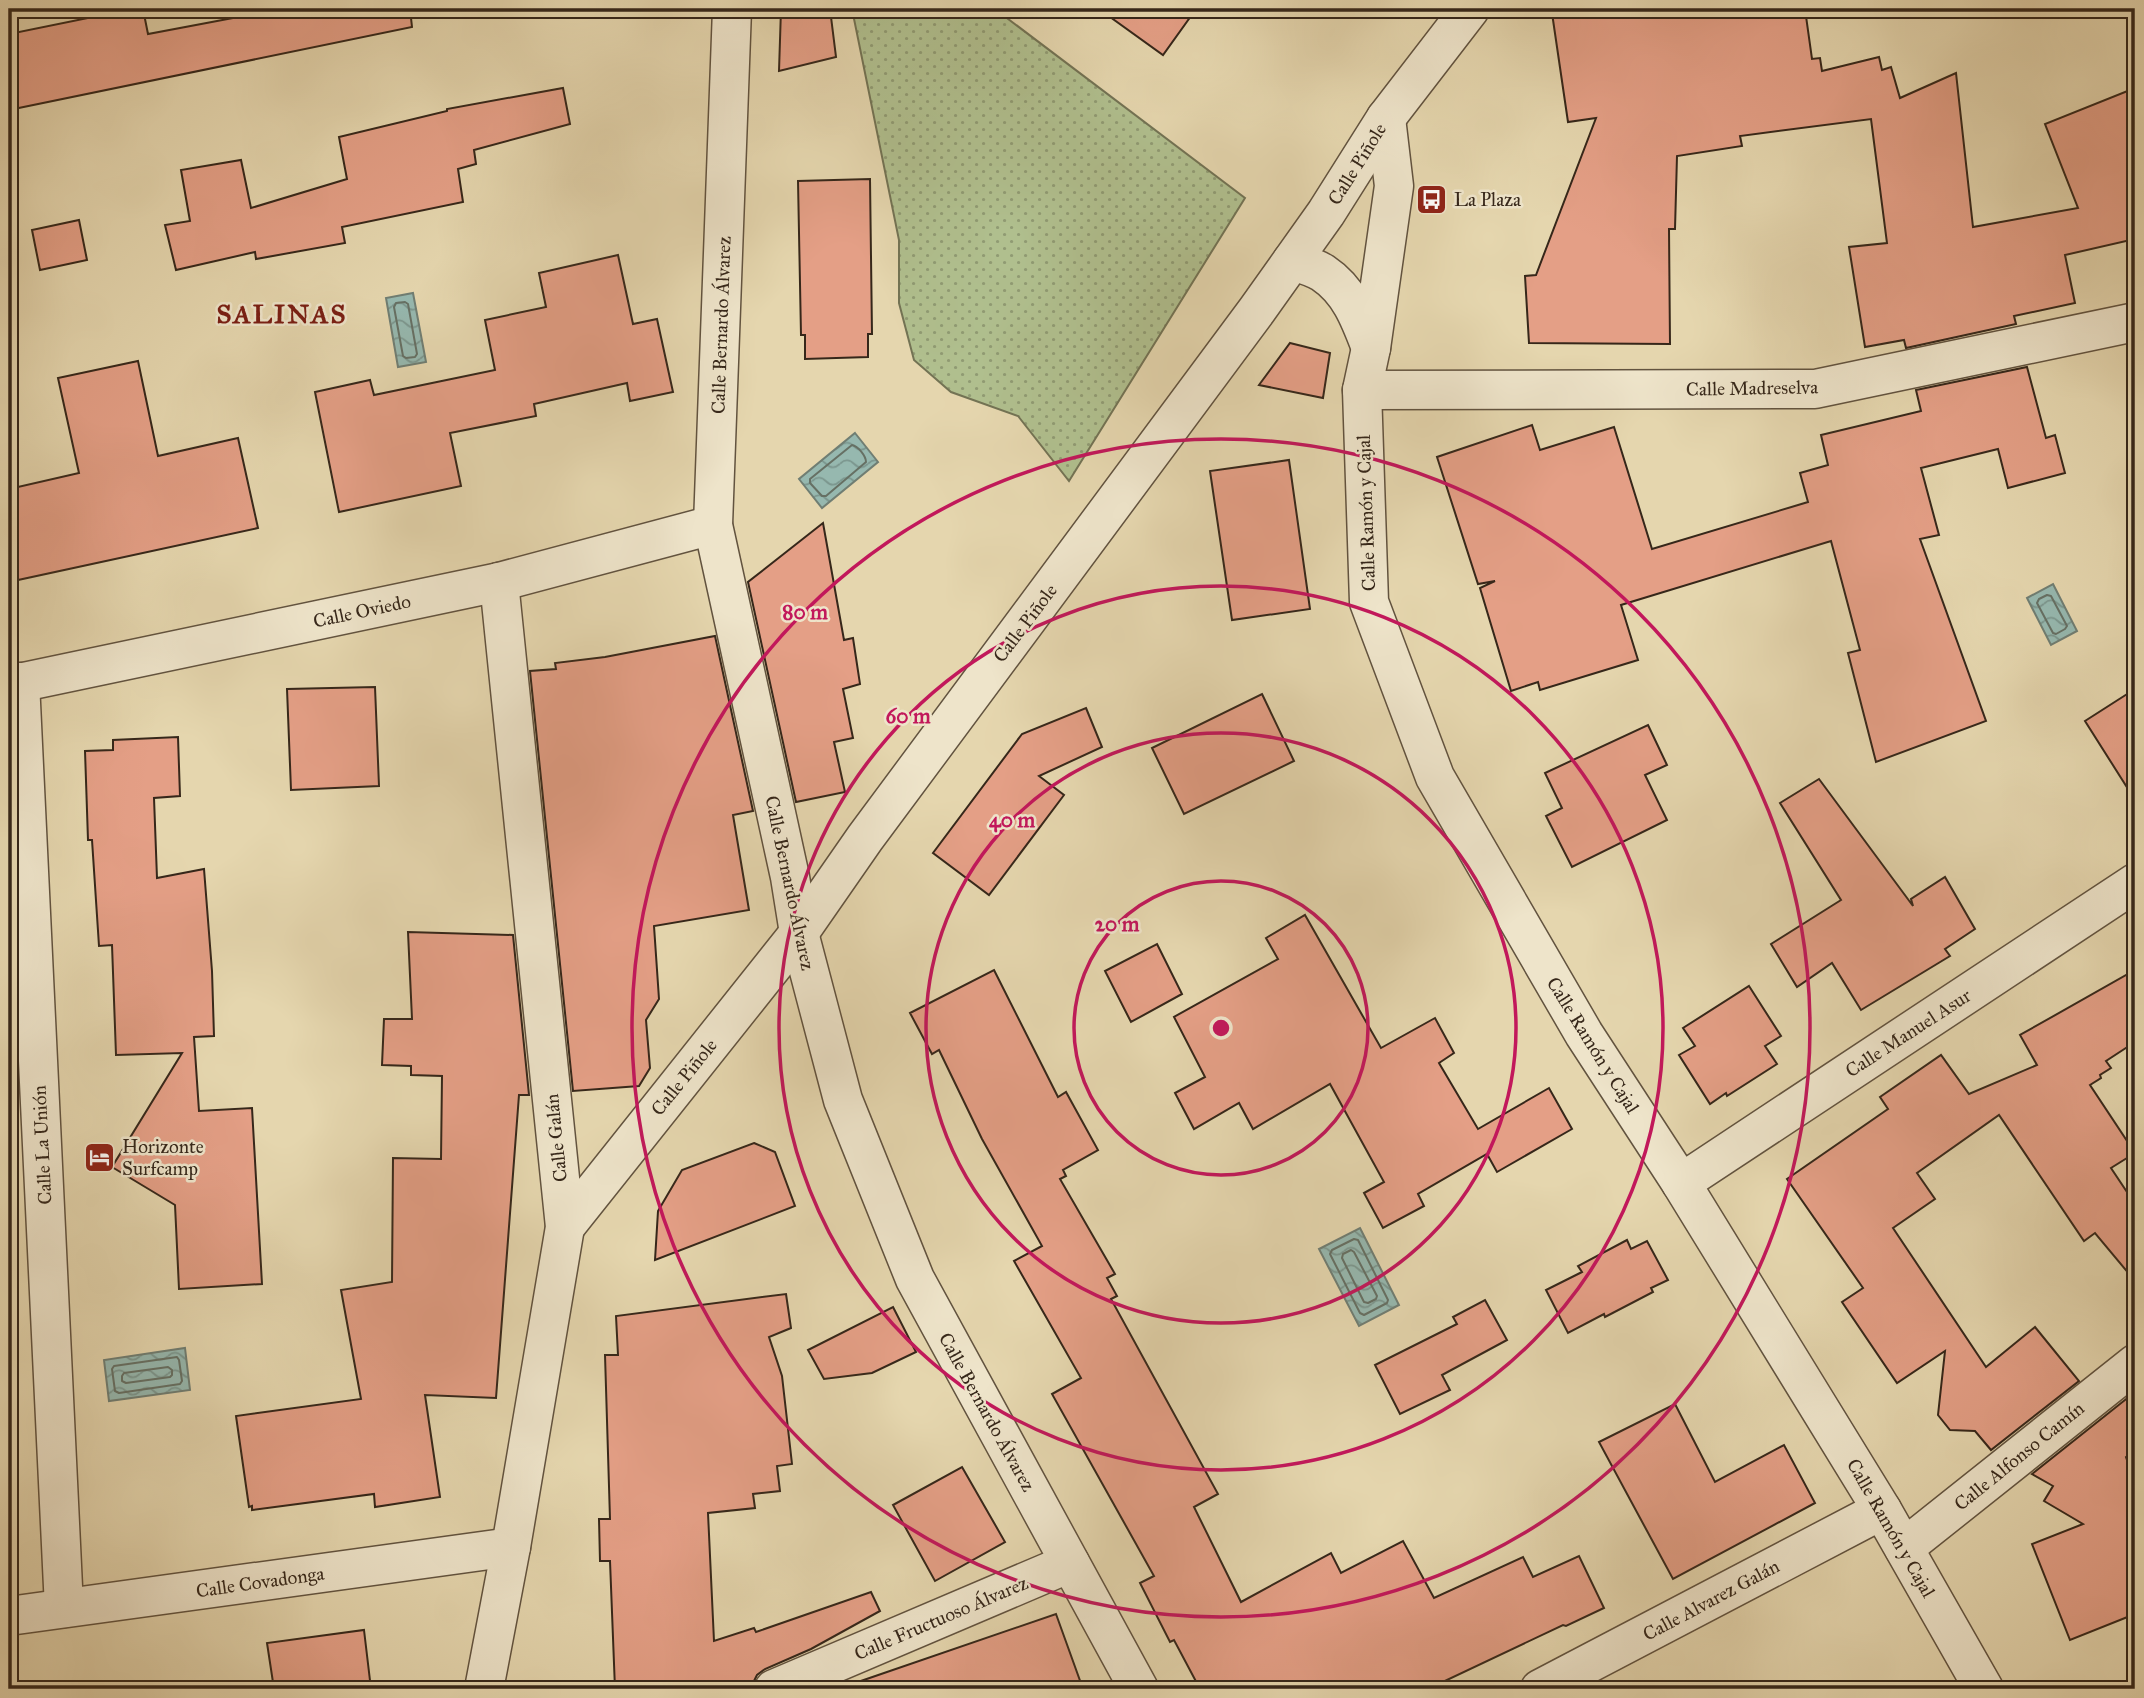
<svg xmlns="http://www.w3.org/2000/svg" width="2144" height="1698" font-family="'IM FELL Great Primer',serif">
	<defs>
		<pattern id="park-dots" width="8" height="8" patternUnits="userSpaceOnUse" patternTransform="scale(1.75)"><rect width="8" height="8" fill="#b0bf8e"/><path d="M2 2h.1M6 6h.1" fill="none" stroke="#909b73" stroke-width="1.8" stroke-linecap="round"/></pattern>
		<pattern id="water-waves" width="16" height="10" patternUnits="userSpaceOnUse" patternTransform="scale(1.75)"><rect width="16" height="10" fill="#96b8af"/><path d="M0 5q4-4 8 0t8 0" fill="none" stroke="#7b968e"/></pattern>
	</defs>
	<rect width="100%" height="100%" fill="#e5d6ae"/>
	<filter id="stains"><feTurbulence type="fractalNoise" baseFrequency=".00286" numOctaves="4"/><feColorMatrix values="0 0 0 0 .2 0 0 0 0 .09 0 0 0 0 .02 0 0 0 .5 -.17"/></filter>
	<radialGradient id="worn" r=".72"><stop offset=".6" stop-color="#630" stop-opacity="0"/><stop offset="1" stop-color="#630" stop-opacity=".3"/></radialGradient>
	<!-- park -->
	<path fill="url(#park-dots)" stroke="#737354" stroke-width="2" d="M852 9H995L1245 198 1069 481 1018 416 951 392 914 360 899 303V240Z"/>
	<!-- water -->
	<g fill="url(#water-waves)" stroke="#707e73" stroke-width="2">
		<path d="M413 293 426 362 398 367 386 298Z"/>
		<path d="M855 433 878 462 822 508 799 479Z"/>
		<path d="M2053 584 2077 631 2051 645 2027 598Z"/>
		<path d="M1360 1228 1399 1305 1359 1326 1319 1249Z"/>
		<path d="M185 1348 190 1390 109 1401 104 1360Z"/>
	</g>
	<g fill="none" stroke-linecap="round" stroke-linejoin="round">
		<!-- shore -->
		<g stroke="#667064" stroke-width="2">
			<path d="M405 302 408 304 417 354 415 357 406 358 403 356 394 307 396 303Z"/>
			<path d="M852 445C858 446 866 456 866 462L826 496H822L810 483V479Z"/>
			<path d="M2047 595 2051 596 2067 626 2065 629 2056 634 2053 633 2037 603 2039 599Z"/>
			<path d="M1354 1239 1358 1240 1388 1300 1387 1303 1364 1315 1360 1313 1330 1254 1332 1250Z"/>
			<path d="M1351 1250 1354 1252 1377 1296 1376 1299 1368 1303 1364 1302 1342 1258 1343 1254Z"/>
			<path d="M177 1357 179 1360 182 1381 180 1384 119 1393 115 1391 112 1369 114 1366Z"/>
			<path d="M168 1367 172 1370V1375L170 1377 126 1383 122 1381V1376L124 1373Z"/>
		</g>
	</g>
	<!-- building -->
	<g fill="#e49f86" stroke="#36271a" stroke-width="2">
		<path d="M132 9H143L148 34 249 15 247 9H410L412 27 9 110V34Z"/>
		<path d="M781 9H830L836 57 779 71Z"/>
		<path d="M1099 9H1196L1163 55Z"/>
		<path d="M1581 9H1805L1812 59 1820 58 1822 71 1879 57 1882 70 1891 67 1900 98 1956 73 1973 227 2078 208 2045 124 2135 88V239L2065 255 2075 303 2014 316 2016 324 1906 348 1904 340 1865 347 1849 247 1887 243 1871 119 1740 136 1742 146 1677 156 1675 229H1669L1670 344 1529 343 1525 276 1536 275 1596 118 1568 122 1552 13Z"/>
		<path d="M563 88 570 124 474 150 476 164 458 169 463 202 342 227 345 243 256 259 255 252 176 270 165 225 190 221 181 170 241 160 251 208 347 179 339 137 447 111V109Z"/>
		<path d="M870 179 872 334H868V357L805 359V335H801L798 181Z"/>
		<path d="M79 220 87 260 40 270 32 230Z"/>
		<path d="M618 255 633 324 657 319 673 392 630 401 627 383 534 404 536 416 450 433 461 486 339 512 315 392 370 380 374 395 495 370 485 320 546 307 539 273Z"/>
		<path d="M1290 343 1330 353 1323 398 1259 385Z"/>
		<path d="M138 361 158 456 238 438 258 528 18 580 9 536V489L79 473 58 378Z"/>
		<path d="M2027 367 2046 438 2055 435 2065 473 2008 488 1998 449 1921 468 1939 535 1920 539 1986 721 1876 762 1848 653 1860 650 1831 541 1621 605 1638 660 1540 690 1538 682 1511 691 1480 588 1495 581 1478 584 1437 457 1532 425 1540 450 1614 427 1652 549 1808 502 1800 473 1828 465 1821 435 1921 411 1916 390Z"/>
		<path d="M1289 460 1310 609 1232 620 1210 471Z"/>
		<path d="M823 523 844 640 853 638 860 684 843 689 853 738 834 742 845 792 796 802 748 582Z"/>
		<path d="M715 636 753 811 733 815 749 910 654 926 659 999 646 1020 650 1068 639 1086 573 1091 530 671 556 669 555 663 605 657Z"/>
		<path d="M375 687 379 786 291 790 287 689Z"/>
		<path d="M2135 689V800L2085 721Z"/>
		<path d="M1262 694 1294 761 1184 814 1152 748Z"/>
		<path d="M1086 708 1102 747 1039 776 1064 795 989 895 933 853 1022 734Z"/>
		<path d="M1648 725 1667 765 1645 775 1667 820 1572 867 1546 816 1562 808 1545 773Z"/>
		<path d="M178 737 180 796 154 798 157 878 204 869 212 971 214 1036 194 1037 199 1111 252 1108 262 1284 179 1289 175 1205 112 1167 182 1053 116 1055 112 945 99 946 92 840H88L85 751 113 750V740Z"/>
		<path d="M1819 779 1913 906 1911 899 1945 877 1975 929 1945 949 1950 956 1861 1010 1832 963 1797 987 1771 944 1841 900 1780 803Z"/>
		<path d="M1305 915 1381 1048 1435 1018 1454 1053 1439 1063 1478 1129 1549 1088 1572 1129 1497 1172 1487 1154 1418 1194 1424 1206 1383 1228 1364 1193 1384 1182 1330 1084 1253 1129 1239 1103 1194 1129 1175 1093 1205 1077 1174 1017 1278 959 1266 938Z"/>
		<path d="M408 932 513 935 529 1095H519L496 1398 425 1395 440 1497 375 1507 374 1494 252 1510V1506L249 1507 236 1416 361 1399 341 1290 392 1282 393 1158 441 1159 442 1076 411 1075V1066L382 1065 384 1019H412Z"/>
		<path d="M1157 944 1182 994 1131 1022 1105 971Z"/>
		<path d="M994 970 1058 1097 1066 1092 1098 1150 1063 1170 1066 1176 1060 1179 1115 1274 1107 1278 1117 1296 1111 1299 1218 1494 1194 1507 1241 1602 1331 1553 1341 1573 1403 1541 1434 1598 1523 1557 1533 1577 1579 1556 1604 1608 1566 1626 1563 1625 1428 1689H1200L1174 1640 1170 1642 1140 1583 1154 1576 1052 1394 1081 1378 1014 1261 1042 1246 982 1139 939 1050 932 1054 910 1013Z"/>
		<path d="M2135 970V1042L2106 1061 2111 1068 2100 1075 2101 1078 2090 1085 2135 1153 2111 1168 2135 1204V1281L2095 1233 2084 1241 1999 1115 1917 1173 1935 1199 1893 1228 1986 1367 2035 1327 2079 1381 1991 1450 1975 1431 1950 1430 1938 1415 1945 1351 1897 1383 1842 1302 1863 1288 1787 1179 1888 1109 1880 1097 1941 1055 1969 1094 2037 1065 2020 1035Z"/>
		<path d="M1749 986 1781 1036 1765 1046 1777 1064 1727 1096 1726 1093 1710 1104 1679 1055 1695 1046 1683 1028Z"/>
		<path d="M754 1143 775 1152 795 1206 655 1260 658 1211 682 1170Z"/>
		<path d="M1627 1240 1631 1249 1647 1241 1668 1280 1651 1288 1653 1292 1605 1317 1604 1314 1568 1333 1546 1290 1582 1272 1578 1266Z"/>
		<path d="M786 1294 791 1328 769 1337 782 1376 792 1464 777 1466 780 1491 753 1494 755 1508 708 1513 714 1641 754 1628 756 1632 871 1592 880 1611 811 1649 765 1669 757 1675 754 1681 739 1689H615L610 1561H600L599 1519H610L605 1355H618L616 1316Z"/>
		<path d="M1485 1300 1507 1340 1442 1375 1450 1390 1400 1414 1375 1365 1457 1324 1453 1317Z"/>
		<path d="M893 1307 916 1352 872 1373 824 1379 808 1350Z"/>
		<path d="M2135 1392V1450L2126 1457 2135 1483V1614L2070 1640 2032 1544 2083 1524 2044 1501 2053 1486 2032 1474Z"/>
		<path d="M1675 1404 1715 1482 1784 1445 1815 1503 1673 1579 1599 1442Z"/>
		<path d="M962 1467 1005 1542 935 1581 893 1505Z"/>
		<path d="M1056 1614 1083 1689H856L855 1683Z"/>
		<path d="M364 1630 371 1689H274L267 1643Z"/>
	</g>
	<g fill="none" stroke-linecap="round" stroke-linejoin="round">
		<defs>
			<g id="minor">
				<path d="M732 9 713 525 790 877 799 933 843 1100 915 1279 1139 1689"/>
				<path d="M1386 118 1394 186 1371 348 1362 390 1369 602 1435 777 1584 1034 1681 1183 1882 1510 1984 1689"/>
				<path d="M1292 261C1302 264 1314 267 1323 273 1350 291 1360 319 1371 348"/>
				<path d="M1362 390 1815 389 2135 322"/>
				<path d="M20 682 64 1608"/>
				<path d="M9 685 499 582 713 525"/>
				<path d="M1681 1183 2135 883"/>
				<path d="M565 1227 799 933 865 838 1257 310 1326 213 1386 118 1470 9"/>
				<path d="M1904 1548 2135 1364"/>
				<path d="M9 1616 511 1547"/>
				<path d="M484 1689 511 1547 565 1227 499 582"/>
				<path d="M774 1689 1070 1563"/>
				<path d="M1540 1689 1882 1510"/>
			</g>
		</defs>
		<!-- minor casing -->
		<use href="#minor" stroke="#62533f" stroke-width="41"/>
		<!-- minor -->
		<use href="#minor" stroke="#eee4ca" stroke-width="38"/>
	</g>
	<!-- distance rings -->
	<g fill="none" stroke="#c2185b" stroke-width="3.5">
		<circle cx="1221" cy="1028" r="147"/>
		<circle cx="1221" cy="1028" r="295"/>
		<circle cx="1221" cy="1028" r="442"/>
		<circle cx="1221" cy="1028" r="589"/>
	</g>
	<!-- icons -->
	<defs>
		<symbol id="bus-square" viewBox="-11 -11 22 22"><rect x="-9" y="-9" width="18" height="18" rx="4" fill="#8f2418" stroke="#eee4ca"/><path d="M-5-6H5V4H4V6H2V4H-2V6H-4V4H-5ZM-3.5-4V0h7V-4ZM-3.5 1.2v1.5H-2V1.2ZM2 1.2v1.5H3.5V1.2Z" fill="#fff"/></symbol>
		<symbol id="hotel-square" viewBox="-11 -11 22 22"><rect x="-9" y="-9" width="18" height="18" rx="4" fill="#8f2418" stroke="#eee4ca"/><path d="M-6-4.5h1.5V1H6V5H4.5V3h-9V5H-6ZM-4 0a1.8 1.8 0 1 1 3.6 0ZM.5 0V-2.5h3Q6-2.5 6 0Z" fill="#fff"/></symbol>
	</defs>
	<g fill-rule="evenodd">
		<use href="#bus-square" x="1414" y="182" width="35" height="35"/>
		<use href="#hotel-square" x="82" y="1140" width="35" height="35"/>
	</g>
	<g text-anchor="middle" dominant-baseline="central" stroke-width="5" stroke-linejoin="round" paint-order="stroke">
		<!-- street labels -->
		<g font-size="19" fill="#36271a" stroke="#eee4ca">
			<text transform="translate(1357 164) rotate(-58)">Calle Piñole</text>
			<text transform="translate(721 325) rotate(-88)">Calle Bernardo Álvarez</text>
			<text transform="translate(1752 388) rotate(-1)">Calle Madreselva</text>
			<text transform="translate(1366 513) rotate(-92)">Calle Ramón y Cajal</text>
			<text transform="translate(362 611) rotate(-12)">Calle Oviedo</text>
			<text transform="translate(1025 623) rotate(-53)">Calle Piñole</text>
			<text transform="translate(790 883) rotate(78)">Calle Bernardo Álvarez</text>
			<text transform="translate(1908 1033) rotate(-33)">Calle Manuel Asur</text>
			<text transform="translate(1593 1045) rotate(58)">Calle Ramón y Cajal</text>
			<text transform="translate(684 1077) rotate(-51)">Calle Piñole</text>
			<text transform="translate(556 1138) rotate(-96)">Calle Galán</text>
			<text transform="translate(42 1145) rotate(-93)">Calle La Unión</text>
			<text transform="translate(987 1412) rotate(61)">Calle Bernardo Álvarez</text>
			<text transform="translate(2019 1456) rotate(-39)">Calle Alfonso Camín</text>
			<text transform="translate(1891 1528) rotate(60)">Calle Ramón y Cajal</text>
			<text transform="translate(260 1582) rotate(-8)">Calle Covadonga</text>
			<text transform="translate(1711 1600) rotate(-28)">Calle Alvarez Galán</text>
			<text transform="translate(941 1618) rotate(-23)">Calle Fructuoso Álvarez</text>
		</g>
		<!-- poi labels -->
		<g font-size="19" fill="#36271a" stroke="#eee4ca" text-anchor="start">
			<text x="1454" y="199">La Plaza</text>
			<text x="122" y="1146">Horizonte<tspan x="122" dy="22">Surfcamp</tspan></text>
		</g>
		<!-- district labels -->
		<g font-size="26" font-weight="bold" letter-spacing="2" fill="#7a1f14" stroke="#eee4ca">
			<text x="282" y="314">SALINAS</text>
		</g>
	</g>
	<circle cx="1221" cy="1028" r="10" fill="#c2185b" stroke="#eee4ca" stroke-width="3.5"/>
	<g font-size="21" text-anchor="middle" font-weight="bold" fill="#c2185b" stroke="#eee4ca" stroke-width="5" stroke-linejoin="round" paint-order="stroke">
		<text x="805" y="619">80 m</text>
		<text x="908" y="723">60 m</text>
		<text x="1012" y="827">40 m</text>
		<text x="1117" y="931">20 m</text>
	</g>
	<!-- margin -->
	<rect width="2144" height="1698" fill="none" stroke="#e5d6ae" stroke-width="35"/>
	<rect x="10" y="10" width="2123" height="1677" fill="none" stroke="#36271a" stroke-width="3.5"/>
	<rect x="18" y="18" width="2109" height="1663" fill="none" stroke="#36271a" stroke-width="2"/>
	<rect width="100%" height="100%" filter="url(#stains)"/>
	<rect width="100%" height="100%" fill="url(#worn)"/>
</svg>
